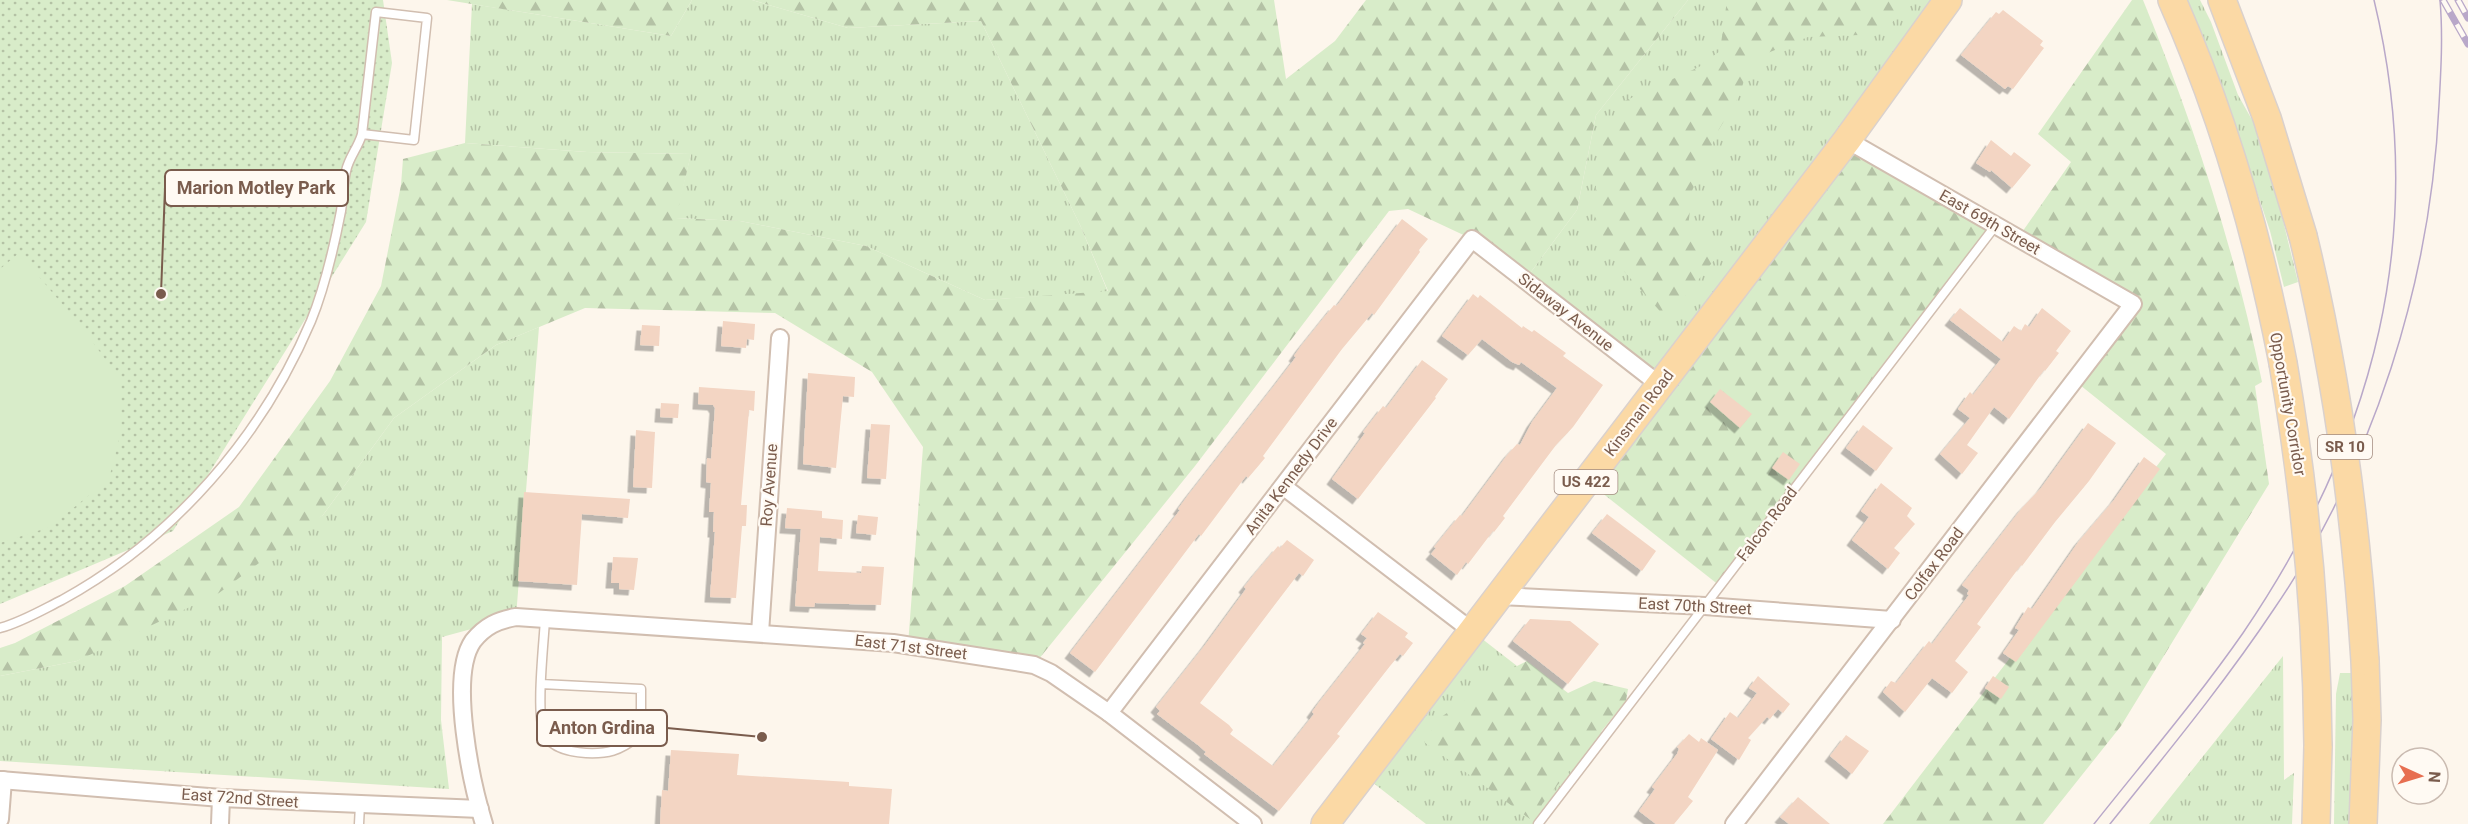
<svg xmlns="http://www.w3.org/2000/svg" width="2468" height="824" font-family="Roboto,sans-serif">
	<defs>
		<pattern id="grass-tufts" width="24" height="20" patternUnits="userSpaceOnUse" patternTransform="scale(1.5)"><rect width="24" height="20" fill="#d8ecc9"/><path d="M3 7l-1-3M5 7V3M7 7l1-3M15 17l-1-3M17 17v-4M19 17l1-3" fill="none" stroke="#b4c2a5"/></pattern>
		<pattern id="forest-firs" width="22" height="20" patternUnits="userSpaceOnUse" patternTransform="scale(1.5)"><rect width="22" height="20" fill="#d8ecc9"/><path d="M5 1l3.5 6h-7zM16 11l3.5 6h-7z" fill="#b4c2a5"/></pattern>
		<pattern id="park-dots" width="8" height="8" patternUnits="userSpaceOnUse" patternTransform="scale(1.5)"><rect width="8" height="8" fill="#d8ecc9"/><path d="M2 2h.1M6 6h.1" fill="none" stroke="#b4c2a5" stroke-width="1.8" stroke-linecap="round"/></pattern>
		<filter id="shadow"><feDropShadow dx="-5.5" dy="5.5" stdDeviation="0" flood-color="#0004"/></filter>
	</defs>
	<rect width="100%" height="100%" fill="#fdf6ec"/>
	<!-- grass -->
	<g fill="url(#grass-tufts)">
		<path d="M692 0H752L848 28 981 21 1080 225 1108 292 985 300 866 246 740 221 675 218 691 154 587 152 465 143 472 4 671 36Z"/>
		<path d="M1688 0H1948L1660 385 1525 280 1577 210 1596 115Z"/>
		<path d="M2187 0H2200L2211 22 2238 95 2260 134 2266 151 2298 282 2284 287 2270 231 2235 126Z"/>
		<path d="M539 327 516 617 442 637 441 720 449 789 0 761V676L77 661 323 515 394 418 496 345Z"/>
		<path d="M1472 631 1606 735 1538 824H1426L1363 775Z"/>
		<path d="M2283 656 2284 780 2294 773 2292 824H2149Z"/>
		<path d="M2340 673H2351L2355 745 2353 824H2334L2336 694Z"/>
	</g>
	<!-- forest -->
	<g fill="url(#forest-firs)">
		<path d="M447 0H692L671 36Z"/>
		<path d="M752 0H1274L1286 79 1335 41 1366 0H1688L1596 115 1577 210 1525 280 1472 239 1408 209 1389 211 1195 466 1034 665 908 645 923 447 872 372 775 313 585 308 496 345 394 418 323 515 219 593 77 661 0 676V648L15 643 125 586 239 507 330 381 381 286 401 185 403 159 465 143 587 152 691 154 676 218 740 221 866 246 985 300 1108 291 1080 225 981 21 848 28Z"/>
		<path d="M1727 0H1897V15L1885 34 1808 37 1750 60 1740 94 1718 131 1692 191 1688 228 1719 254 1667 319 1613 259 1593 212 1600 152 1618 104 1699 67 1720 51Z"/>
		<path d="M2132 0H2143C2194 124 2235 251 2262 382L2255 386 2269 484 2121 726 2043 824H1883L2166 454 2075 381 2133 304 2018 238 2071 162 2038 134Z"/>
		<path d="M1847 140 1996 225 1720 586 1587 481Z"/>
		<path d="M1527 661 1568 693 1594 681 1628 689 1626 701 1530 819 1424 742 1441 717 1462 703 1491 679Z"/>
	</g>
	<!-- park -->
	<path fill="url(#park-dots)" d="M0 0H383L392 63 366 222 173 531 0 604Z"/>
	<!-- pitch -->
	<path fill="#d8ecc9" d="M19 253 84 330 121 381V431L109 479 50 527 0 543V269Z"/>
	<!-- building -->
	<g fill="#f3d5c3" filter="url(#shadow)">
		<path d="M2003 10 2043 41 2040 45 2044 48 2013 89 2008 86 2005 89 1961 55 1996 12 1999 14Z"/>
		<path d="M1991 140 2011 156 2014 152 2031 165 2012 188 1991 170 1990 172 1976 163Z"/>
		<path d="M1402 219 1428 239 1419 250 1420 252 1374 315 1372 313 1342 349 1263 456 1265 458 1248 478 1246 476 1201 536 1199 534 1095 672 1070 653 1180 510 1178 509 1189 494 1277 382 1296 357 1294 356 1301 346 1334 305 1336 306 1339 303Z"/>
		<path d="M1473 294 1478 298 1480 295 1522 328 1523 326 1532 332 1534 330 1566 353 1563 356 1603 385 1573 427 1556 445 1503 516 1505 518 1494 532 1493 531 1468 564 1466 562 1457 575 1431 554 1436 548 1434 547 1460 515 1462 516 1508 454 1517 444 1520 445 1532 422 1557 388 1521 362 1519 365 1512 362 1482 339 1468 355 1442 336Z"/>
		<path d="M1960 308 2003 342 2014 326 2021 331 2025 324 2029 327 2042 308 2071 331 2056 351 2059 353 2045 371 2044 370 2009 419 1994 407 1967 445 1978 453 1962 474 1940 454 1970 418 1958 409 1970 392 1973 395 2001 359 1950 320Z"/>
		<path d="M723 321 755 324 754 340 747 339 746 348 721 346Z"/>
		<path d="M642 325 660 326 659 346 640 345Z"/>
		<path d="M1422 360 1448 379 1435 397 1436 398 1358 499 1332 479 1365 433 1363 432 1383 406 1386 408Z"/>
		<path d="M808 373 855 377 854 397 843 396 836 468 803 464Z"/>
		<path d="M699 387 755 391 754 411 749 410 741 505H747L746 526H742L736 598 710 597 715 532H713L714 512H709L711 483 706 482 707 458 711 459 715 408 713 405 698 404Z"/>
		<path d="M1720 389 1752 414 1740 428 1710 402Z"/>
		<path d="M661 403 679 404 678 418 660 417Z"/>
		<path d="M2088 423 2116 443 2089 481 2055 522 2022 566 2021 565 1977 624 1981 627 1955 661 1968 672 1952 693 1932 678 1905 712 1883 692 1891 681 1896 683 1929 641 1932 644 1969 595 1967 594 1969 590 1962 585 2022 508 2041 488Z"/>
		<path d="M871 424 890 425 886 479 867 478Z"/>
		<path d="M1863 425 1893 448 1876 471 1846 448Z"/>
		<path d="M636 430 655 432 652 488 633 487Z"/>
		<path d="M1783 452 1800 464 1789 480 1772 468Z"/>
		<path d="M2144 457 2160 469 2016 662 2003 653 2019 630 2015 628 2028 607 2032 609 2079 541 2114 500Z"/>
		<path d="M1881 483 1912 508 1907 516 1915 524 1894 548 1900 553 1888 569 1852 540 1869 517 1861 511Z"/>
		<path d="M524 492 630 499 628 518 582 514 577 585 518 581Z"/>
		<path d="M787 508 822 511V518L843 520 842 539 820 537 818 571 861 573 862 566 884 567 881 605 815 603 814 607 795 606 801 529 785 528Z"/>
		<path d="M1607 514 1656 551 1642 571 1592 533Z"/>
		<path d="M858 515 878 517 876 535 856 533Z"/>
		<path d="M1287 540 1314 560 1303 576 1299 573 1200 703 1229 725 1233 730 1230 734 1273 766 1314 714 1312 712 1320 701 1365 644 1363 643 1367 638 1361 634 1378 612 1408 633 1405 637 1413 643 1403 656 1400 654 1390 666 1337 734 1340 736 1279 811 1204 754 1206 752 1198 745 1157 714 1160 711 1156 707 1205 645 1246 589 1244 587 1256 572 1278 546 1280 548Z"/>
		<path d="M613 557 638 558 634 590 619 589V583H611Z"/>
		<path d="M1530 619 1570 621 1599 644 1568 684 1513 641Z"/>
		<path d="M1758 676 1790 704 1783 713 1778 709 1770 719 1767 717 1748 738 1751 740 1739 760 1711 739 1730 712 1738 718 1757 693 1749 688Z"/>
		<path d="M1993 676 2009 687 2001 699 1985 688Z"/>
		<path d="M1689 734 1699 742 1701 738 1718 750 1688 797 1693 801 1674 824H1656L1639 811 1655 789 1652 787 1677 754 1679 749 1677 747Z"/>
		<path d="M1846 735 1869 751 1852 774 1830 756Z"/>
		<path d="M671 750 739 754 737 775 849 782V786L892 789 889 824H660L662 790 668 791Z"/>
		<path d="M1798 797 1830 824H1789L1780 817Z"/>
	</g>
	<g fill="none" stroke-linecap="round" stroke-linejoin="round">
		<defs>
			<g id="service">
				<path d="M0 628C22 622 42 610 62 600 173 539 262 437 311 321 325 287 334 247 341 211 343 198 343 184 346 171 349 157 358 148 362 134L376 12 427 18 414 140 362 134"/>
				<path d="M541 684 641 689V718L637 737C620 751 607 754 586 753 571 752 553 749 545 735 535 717 544 642 545 619"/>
				<path d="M359 824 360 805"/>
				<path d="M1538 824 1996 225"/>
			</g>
			<g id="minor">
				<path d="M1284 487 1472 631"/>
				<path d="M1499 596 1705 606 1892 620"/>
				<path d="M760 633 780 338"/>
				<path d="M1109 713 1472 239 1660 385"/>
				<path d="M0 780 221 798 480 809"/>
				<path d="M0 819 3 780"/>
				<path d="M220 824 221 798"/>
				<path d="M484 824C472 785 448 677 473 641 485 626 498 620 516 617L893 643 1034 665 1051 673 1109 713 1253 824"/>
				<path d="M1734 824 2133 304 1847 140"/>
			</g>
			<g id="primary">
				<path d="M2172 0C2223 115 2259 239 2283 363"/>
				<path d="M2222 0 2267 118 2303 236"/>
				<path d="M1325 824 1847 140 1948 0"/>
				<path d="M2316 824 2318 746"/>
				<path d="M2363 824 2367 720 2365 661"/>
			</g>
		</defs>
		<!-- service casing -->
		<use href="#service" stroke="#d1beb0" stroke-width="11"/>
		<!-- minor casing -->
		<use href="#minor" stroke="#d1beb0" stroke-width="20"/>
		<!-- primary casing -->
		<use href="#primary" stroke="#dad1cd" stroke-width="30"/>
		<!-- service -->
		<use href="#service" stroke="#fff" stroke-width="8"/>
		<!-- minor -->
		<use href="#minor" stroke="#fff" stroke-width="16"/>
		<!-- primary -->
		<use href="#primary" stroke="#fbd9a5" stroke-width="27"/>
		<!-- tram -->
		<g stroke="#b9a8c9" stroke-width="1.5">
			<path d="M2094 824C2144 761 2197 699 2243 633 2375 439 2430 232 2374 0"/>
			<path d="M2110 824C2166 754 2224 684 2274 609 2374 463 2431 281 2439 105 2441 70 2443 35 2440 0"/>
		</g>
		<defs>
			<g id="rail">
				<path d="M2443 0 2468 44"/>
				<path d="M2458 0 2468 18"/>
			</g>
		</defs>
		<!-- rail casing -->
		<use href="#rail" stroke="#b9a8c9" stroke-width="7"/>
		<!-- rail -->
		<use href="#rail" stroke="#fffaf3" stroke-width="4.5" stroke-dasharray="14" stroke-linecap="butt"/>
		<defs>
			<g id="primary-bridge">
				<path d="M2303 236C2337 376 2356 517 2365 661"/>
				<path d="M2283 363C2305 490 2317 617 2318 746"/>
			</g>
		</defs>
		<!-- primary-bridge casing -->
		<use href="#primary-bridge" stroke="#dad1cd" stroke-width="30" stroke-linecap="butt"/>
		<!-- primary-bridge -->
		<use href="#primary-bridge" stroke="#fbd9a5" stroke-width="27"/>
	</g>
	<g text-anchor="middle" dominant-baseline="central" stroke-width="4.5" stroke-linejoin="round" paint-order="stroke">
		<!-- shield labels -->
		<g fill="#fffaf3" stroke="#a28b7f" stroke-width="1.5">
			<rect x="2318" y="435" width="54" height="24" rx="4.5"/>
			<rect x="1554.5" y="470" width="63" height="24" rx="4.5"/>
		</g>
		<g font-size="15" font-weight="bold" fill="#7a5c4d">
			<text x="2345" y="447">SR 10</text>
			<text x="1586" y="482">US 422</text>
		</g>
		<!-- street labels -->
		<g font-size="16" fill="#7a5c4d" stroke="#fffaf3">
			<text transform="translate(1990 222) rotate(30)">East 69th Street</text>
			<text transform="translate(1566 312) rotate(38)">Sidaway Avenue</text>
			<text transform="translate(2288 404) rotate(80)">Opportunity Corridor</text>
			<text transform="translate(1639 413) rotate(-53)">Kinsman Road</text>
			<text transform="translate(1291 476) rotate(-53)">Anita Kennedy Drive</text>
			<text transform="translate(769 485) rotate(-86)">Roy Avenue</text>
			<text transform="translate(1767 524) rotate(-53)">Falcon Road</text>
			<text transform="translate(1934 564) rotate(-53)">Colfax Road</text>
			<text transform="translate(1695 606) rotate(3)">East 70th Street</text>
			<text transform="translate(911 647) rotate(7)">East 71st Street</text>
			<text transform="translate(240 798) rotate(4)">East 72nd Street</text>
		</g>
	</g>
	<!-- callouts -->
	<path fill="none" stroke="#7a5c4d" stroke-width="2" d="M161 294L165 188M762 737L667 728"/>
	<g fill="#7a5c4d" stroke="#fffaf3" stroke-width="2">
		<circle cx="161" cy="294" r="6"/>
		<circle cx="762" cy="737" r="6"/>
	</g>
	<g fill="#fffaf3" stroke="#7a5c4d" stroke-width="2">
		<rect x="165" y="170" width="183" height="36" rx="6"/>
		<rect x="537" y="710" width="130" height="36" rx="6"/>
	</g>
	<g font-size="18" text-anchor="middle" font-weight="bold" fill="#7a5c4d">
		<text x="256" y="194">Marion Motley Park</text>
		<text x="602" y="734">Anton Grdina</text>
	</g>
	<!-- north arrow -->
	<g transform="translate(2420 776) rotate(94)"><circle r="28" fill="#fffaf3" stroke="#cabbb1" stroke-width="1.5"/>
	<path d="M0-4.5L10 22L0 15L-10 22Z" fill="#e76f51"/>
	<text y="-9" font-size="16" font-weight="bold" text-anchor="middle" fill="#7a5c4d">N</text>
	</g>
</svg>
